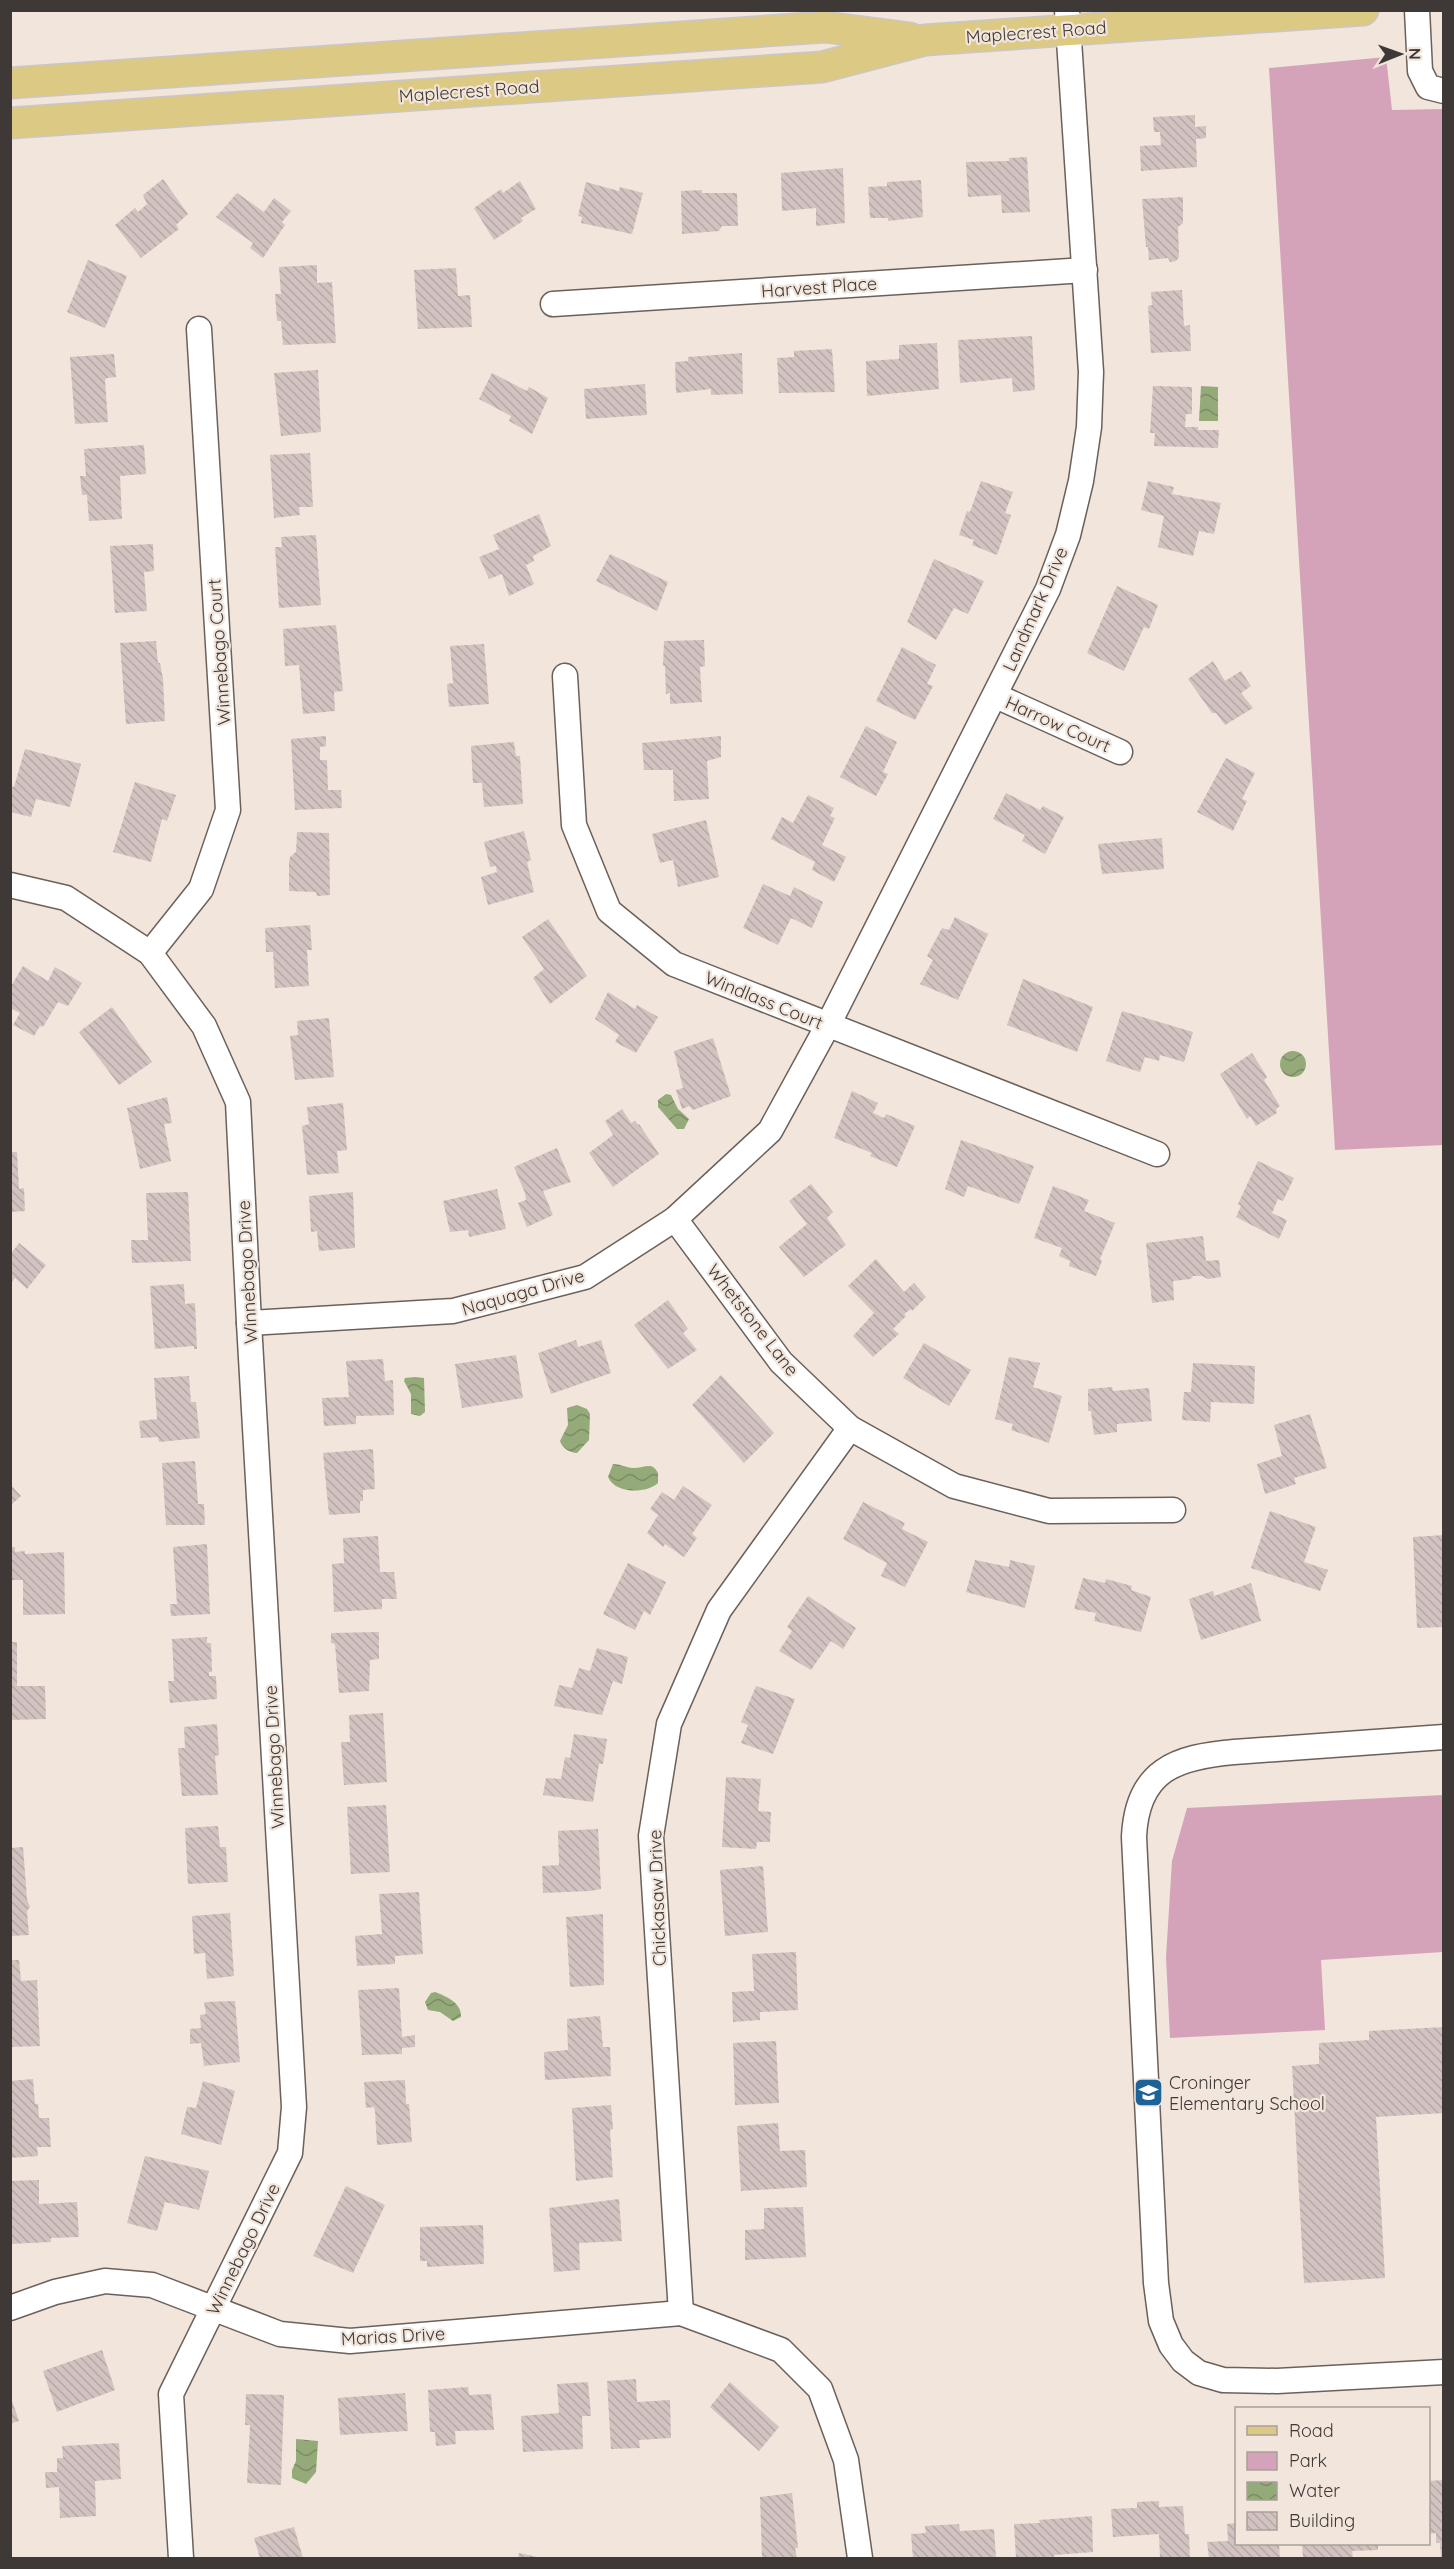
<svg xmlns="http://www.w3.org/2000/svg" width="1454" height="2569" font-family="Quicksand,sans-serif">
	<defs>
		<pattern id="water-waves" width="16" height="10" patternUnits="userSpaceOnUse" patternTransform="scale(1.5)"><rect width="16" height="10" fill="#95aa79"/><path d="M0 5q4-4 8 0t8 0" fill="none" stroke="#7b8b64"/></pattern>
		<pattern id="building-back-hatch" width="6" height="6" patternUnits="userSpaceOnUse" patternTransform="scale(1.5)"><rect width="6" height="6" fill="#d2c3c1"/><path d="M-1 5l2 2M0 0l6 6M5-1l2 2" fill="none" stroke="#b5a8a6"/></pattern>
	</defs>
	<rect width="100%" height="100%" fill="#f1e5dc"/>
	<!-- green -->
	<g fill="#d4a3ba">
		<path d="M1386 57 1392 110 1443 109 1444 1145 1335 1150 1269 68Z"/>
		<path d="M1443 1795V1952L1321 1960 1325 2030 1170 2038 1166 1957 1172 1861 1187 1808Z"/>
	</g>
	<!-- water -->
	<g fill="url(#water-waves)">
		<path d="M1201 386 1218 387V421H1199Z"/>
		<circle cx="1293" cy="1064" r="13"/>
		<path d="M666 1094 671 1095 678 1109 689 1119 684 1129H677L658 1107V1100Z"/>
		<path d="M415 1377 424 1378 425 1412 420 1416 411 1414V1394L404 1381 405 1378Z"/>
		<path d="M577 1405 587 1409 590 1414 589 1440 577 1453C570 1453 562 1448 560 1441L568 1425 567 1408Z"/>
		<path d="M613 1464C620 1464 625 1467 632 1468 643 1469 652 1460 658 1473V1483C646 1494 615 1494 608 1477Z"/>
		<path d="M435 1992C446 1996 462 2003 461 2017L453 2021 440 2012 428 2010 425 2002 431 1993Z"/>
		<path d="M296 2439 318 2441 316 2472 306 2484 292 2478V2470L296 2461Z"/>
	</g>
	<!-- building -->
	<g fill="url(#building-back-hatch)">
		<path d="M1195 115V127L1206 126V138L1196 139 1197 167 1141 171 1140 146 1161 145 1160 132H1154L1153 117Z"/>
		<path d="M1027 157 1030 212 1002 213 1001 195 968 197 966 162 1009 161V158Z"/>
		<path d="M843 168 845 223 816 226V208L782 211 781 173Z"/>
		<path d="M163 179 188 214 176 225 179 229 141 258 115 225 135 208 138 212 147 204 143 195Z"/>
		<path d="M921 180 923 217 888 221V218H870L868 187 887 186V182Z"/>
		<path d="M520 181 536 209 521 218 523 221 494 240 474 208 501 189 503 193Z"/>
		<path d="M586 182 619 191 620 187 643 193 632 234 581 223 582 217 578 216Z"/>
		<path d="M702 190V193H737L738 226H722L719 231 682 234 681 191Z"/>
		<path d="M237 193 264 212 274 198 291 211 282 222 285 225 263 258 250 248 253 243 216 217Z"/>
		<path d="M1183 197V223L1178 227 1179 257 1176 261 1170 262 1168 258 1149 260 1148 247H1146L1142 199Z"/>
		<path d="M88 260 127 276 105 328 67 312Z"/>
		<path d="M317 265V283L332 282 336 343 283 345 281 321H277L275 294H281L279 267Z"/>
		<path d="M456 268 458 296 470 295 472 327 418 329 414 270Z"/>
		<path d="M1182 290 1184 326 1190 325 1191 351 1151 353 1148 306 1152 305 1151 292Z"/>
		<path d="M1032 336 1035 390 1013 392 1012 378 960 383 958 340Z"/>
		<path d="M937 343 939 389 867 396 866 361 899 359V345Z"/>
		<path d="M832 349 835 392 779 393 777 358 794 357V351Z"/>
		<path d="M742 353 743 394 711 395V389L676 393 675 362 688 361V357Z"/>
		<path d="M114 354 116 377 107 378 105 380 108 422 75 424 70 357Z"/>
		<path d="M318 370 321 432 281 436 274 373Z"/>
		<path d="M492 373 527 391 529 387 548 398 532 434 509 421 511 416 479 399Z"/>
		<path d="M645 384 647 415 586 419 584 389Z"/>
		<path d="M1153 386 1192 387V414H1186L1185 427H1198V430H1219L1218 448 1154 446 1155 433H1150Z"/>
		<path d="M144 445 146 474 120 476 122 519 89 521 87 495H82L80 476H86L84 449Z"/>
		<path d="M310 453 313 507H299L300 515 274 518 270 455Z"/>
		<path d="M981 481 1013 492 1005 513 1011 515 997 555 972 545 974 540 959 535 967 511 970 512Z"/>
		<path d="M1148 481 1174 487 1172 494 1221 503 1214 534 1199 531 1193 556 1158 547 1164 516 1141 510Z"/>
		<path d="M539 514 551 546 533 556 534 561 526 565 534 584 509 596 502 574 489 579 479 557 499 549 493 535Z"/>
		<path d="M316 535 321 605 279 608 275 547H282L281 537Z"/>
		<path d="M153 544 154 571 144 572 147 611 115 613 110 546Z"/>
		<path d="M610 554 668 582 657 611 596 581Z"/>
		<path d="M934 559 984 581 968 614 954 608 936 640 907 622Z"/>
		<path d="M1117 586 1158 605 1149 629 1144 627 1124 671 1087 653Z"/>
		<path d="M336 625 343 691 334 692 335 711 303 714 299 665 285 666 283 629Z"/>
		<path d="M704 640 705 666 700 667 702 702 670 704V693L666 694 665 666H663L664 641Z"/>
		<path d="M156 641 158 663H160L163 679 165 721 126 724 120 643Z"/>
		<path d="M484 644 489 704 449 707 447 684 453 683 450 646Z"/>
		<path d="M902 647 936 665 927 684 933 686 915 720 876 701Z"/>
		<path d="M1213 661 1225 681 1241 671 1251 686 1241 693 1253 708 1225 725 1216 713H1212L1188 679Z"/>
		<path d="M866 726 897 742 883 772 888 774 876 796 840 777Z"/>
		<path d="M326 736V746L320 747V760H327L328 790H341L342 808 295 810 291 739Z"/>
		<path d="M721 736V757L707 761 709 799 674 801 673 770H644L642 743Z"/>
		<path d="M514 742 516 756H520L523 804 484 807 482 783H473L471 746Z"/>
		<path d="M25 749 81 764 70 807 36 799 31 817 10 812V786L14 787Z"/>
		<path d="M1226 758 1255 773 1242 799 1247 801 1233 831 1197 812Z"/>
		<path d="M135 782 176 795 167 821 162 819 151 862 113 852Z"/>
		<path d="M1006 793 1040 810 1043 806 1064 817 1045 854 1022 841 1025 835 993 819Z"/>
		<path d="M808 795 834 808 830 816 835 818 822 845 846 857 834 882 812 870 815 862 771 839 782 817 793 823Z"/>
		<path d="M706 820 719 877 678 887 673 860 660 863 652 834Z"/>
		<path d="M524 831 531 860 527 862 534 892 488 905 481 877 497 872 496 866 490 867 484 842Z"/>
		<path d="M297 832 329 833 330 895 317 896 316 892 289 891V862L290 857 296 852Z"/>
		<path d="M1162 838 1164 869 1102 874 1098 844Z"/>
		<path d="M763 884 790 896 794 887 823 902 812 928 791 918 778 945 743 928Z"/>
		<path d="M955 917 988 934 958 1000 920 984 933 960 927 956 942 928 949 930Z"/>
		<path d="M548 919 587 976 550 1004 533 978 544 969 522 937Z"/>
		<path d="M310 925 312 950H307L309 986 275 988 273 952H266L265 928Z"/>
		<path d="M23 966 48 981 55 967 82 983 68 1006 58 1002 43 1027 40 1026 34 1036 13 1025 20 1013 10 1008V988Z"/>
		<path d="M1023 979 1093 1007 1077 1052 1007 1025Z"/>
		<path d="M608 992 635 1009 637 1005 658 1017 636 1053 615 1042 619 1035 595 1019Z"/>
		<path d="M112 1007 152 1062 119 1085 79 1032Z"/>
		<path d="M1122 1011 1193 1032 1184 1062 1160 1055 1159 1061 1145 1057 1140 1072 1106 1061Z"/>
		<path d="M329 1018 334 1077 295 1080 290 1036 298 1035 297 1021Z"/>
		<path d="M713 1038 731 1096 693 1110 689 1106 682 1109 676 1090 683 1088 674 1051Z"/>
		<path d="M1252 1053 1267 1077 1264 1080 1280 1106 1276 1109 1277 1113 1256 1126 1250 1116 1247 1119 1220 1074Z"/>
		<path d="M852 1091 878 1103 873 1113 884 1118 886 1114 915 1126 897 1167 870 1156 872 1153 834 1138Z"/>
		<path d="M167 1097 172 1123 164 1124 171 1161 140 1169 127 1108Z"/>
		<path d="M343 1103 347 1150 337 1151 339 1173 307 1175 302 1126 309 1124 307 1107Z"/>
		<path d="M622 1109 631 1123 635 1121 638 1125 639 1124 659 1154 613 1187 589 1153 613 1135 605 1121Z"/>
		<path d="M961 1140 1034 1166 1019 1204 968 1186 964 1197 945 1189Z"/>
		<path d="M557 1148 571 1182 543 1191 553 1215 527 1227 518 1203 526 1200 525 1193 514 1167Z"/>
		<path d="M10 1152H17L19 1189 24 1188 25 1211 10 1212Z"/>
		<path d="M1258 1161 1294 1178 1283 1201 1278 1199 1272 1213 1287 1220 1279 1239 1236 1217 1241 1206 1238 1204Z"/>
		<path d="M811 1184 833 1212 827 1218 846 1245 804 1277 779 1247 807 1224 789 1201Z"/>
		<path d="M1053 1186 1089 1200 1084 1211 1115 1223 1100 1259 1102 1261 1096 1276 1069 1266 1070 1261 1059 1256 1062 1248 1034 1238Z"/>
		<path d="M497 1189 506 1229 469 1237 468 1230 450 1232 443 1201Z"/>
		<path d="M188 1192 191 1261 132 1263 131 1240H148L146 1193Z"/>
		<path d="M353 1192 355 1248 319 1251 317 1231 311 1232 309 1196Z"/>
		<path d="M1203 1236 1206 1261 1219 1260 1221 1277 1208 1279 1202 1276H1193L1191 1279 1173 1281 1174 1300 1152 1303 1146 1243Z"/>
		<path d="M19 1243 46 1265 27 1289 15 1278 10 1284V1255Z"/>
		<path d="M876 1259 904 1292 914 1283 926 1297 912 1311 911 1309 904 1314 906 1316 893 1329 899 1334 873 1357 853 1336 874 1313 848 1286Z"/>
		<path d="M184 1284 185 1304 195 1303 197 1349H194V1346L155 1349 150 1286Z"/>
		<path d="M668 1300 688 1329 683 1333 697 1350 668 1369 634 1325Z"/>
		<path d="M576 1340 578 1347 601 1340 611 1373 551 1394 538 1353Z"/>
		<path d="M924 1343 971 1370 949 1406 903 1378Z"/>
		<path d="M516 1355 523 1398 462 1408 455 1364Z"/>
		<path d="M1009 1357 1040 1363 1033 1387 1062 1396 1049 1443 1011 1430 1013 1424 995 1419Z"/>
		<path d="M383 1359 385 1381 393 1380 394 1415 356 1416V1424L324 1426 322 1398 349 1397 346 1361Z"/>
		<path d="M1193 1363 1255 1366 1254 1404 1211 1402 1210 1422 1182 1420 1184 1392H1191Z"/>
		<path d="M721 1375 774 1433 744 1463 692 1405Z"/>
		<path d="M189 1376 191 1402H196L200 1438 159 1442 158 1437 141 1438 139 1421 157 1419 154 1378Z"/>
		<path d="M1112 1387 1113 1391 1149 1388 1152 1421 1117 1424V1432L1094 1435 1091 1411H1088V1389Z"/>
		<path d="M1310 1414 1327 1468 1294 1478 1296 1484 1265 1494 1257 1464 1282 1456 1274 1425Z"/>
		<path d="M373 1449 375 1489 363 1490V1501H360V1513L329 1515 323 1453Z"/>
		<path d="M195 1461 198 1504H204L205 1525H166L162 1463Z"/>
		<path d="M10 1484 21 1496 10 1506Z"/>
		<path d="M683 1486 712 1505 692 1534 697 1538 684 1557 665 1544 663 1547 647 1533 658 1515 650 1509 662 1492 674 1500Z"/>
		<path d="M863 1502 905 1523 902 1529 928 1542 905 1587 881 1576 887 1563 843 1539Z"/>
		<path d="M1270 1511 1316 1527 1304 1562 1328 1570 1320 1591 1251 1568Z"/>
		<path d="M1444 1535V1627L1417 1628 1413 1537Z"/>
		<path d="M378 1536 380 1572H394L397 1599H382V1609L334 1612 332 1564 344 1563 343 1538Z"/>
		<path d="M207 1544 210 1614 171 1616 170 1604H177L173 1547Z"/>
		<path d="M10 1547H15V1552L25 1551V1554L64 1552 65 1614 23 1615V1580H10Z"/>
		<path d="M975 1560 1009 1567 1010 1560 1035 1566 1025 1608 966 1592Z"/>
		<path d="M628 1563 666 1582 650 1615 644 1611 635 1630 603 1614Z"/>
		<path d="M1083 1578 1105 1583 1106 1579 1132 1586 1131 1590 1151 1597 1141 1632 1094 1621 1096 1613 1074 1609Z"/>
		<path d="M1251 1583 1261 1621 1201 1640 1189 1599 1213 1591 1214 1596Z"/>
		<path d="M808 1596 856 1628 843 1649 831 1641 811 1670 779 1651 792 1631 787 1627Z"/>
		<path d="M379 1632V1659L370 1660 369 1691 339 1693 335 1644 331 1643V1633Z"/>
		<path d="M207 1637V1643H211L212 1672H209V1676H216L217 1699 170 1703 168 1681H174L172 1639Z"/>
		<path d="M10 1642H17V1686H45L46 1719 10 1720Z"/>
		<path d="M597 1648 628 1657 622 1684 613 1681 602 1715 554 1706 559 1685 572 1688 579 1668 590 1671Z"/>
		<path d="M756 1686 795 1699 773 1754 741 1743 748 1725 741 1722Z"/>
		<path d="M383 1713 387 1782 344 1785 341 1742H350L349 1715Z"/>
		<path d="M217 1724 219 1755 215 1756 218 1795 182 1796 178 1748H185L184 1727Z"/>
		<path d="M574 1734 607 1739 603 1764H599L593 1802 543 1795 546 1778 561 1779 565 1757 570 1758Z"/>
		<path d="M726 1777 761 1779 758 1811 771 1812 770 1842H757L756 1849 722 1847Z"/>
		<path d="M386 1805 390 1872 351 1874 347 1807Z"/>
		<path d="M218 1826 220 1847H226L228 1882 188 1884 185 1828Z"/>
		<path d="M598 1829 601 1889 590 1891 543 1893 542 1866 559 1865 558 1831Z"/>
		<path d="M23 1847 27 1899 30 1907 27 1911 29 1935 10 1936V1848Z"/>
		<path d="M763 1866 768 1932 725 1936 720 1870Z"/>
		<path d="M419 1892 423 1954 395 1956V1964L357 1966 355 1936 382 1934 379 1894Z"/>
		<path d="M230 1913 234 1976 207 1979 205 1953 194 1954 192 1916Z"/>
		<path d="M603 1914 604 1985 570 1987 566 1917Z"/>
		<path d="M796 1952 798 2010 760 2012V2020L733 2022 732 1992 754 1991 752 1954Z"/>
		<path d="M10 1960H19L21 1981 37 1980 40 2046 10 2047Z"/>
		<path d="M399 1988 402 2037 415 2035V2047L402 2048V2054L362 2055 358 1990Z"/>
		<path d="M235 2001 240 2062 204 2066 201 2043 190 2044V2029L201 2028 200 2015 206 2014 204 2002Z"/>
		<path d="M600 2016 603 2047H610L611 2076 545 2080 544 2052 568 2050 567 2019Z"/>
		<path d="M1444 2027V2113L1376 2117 1385 2278 1304 2283 1292 2066 1319 2064V2043L1369 2040V2031Z"/>
		<path d="M776 2041 779 2103 735 2105 733 2043Z"/>
		<path d="M33 2079 35 2104H38L39 2118H49L51 2147H37L38 2156 10 2158V2081Z"/>
		<path d="M405 2080 406 2104H409L412 2142 377 2145 375 2111 374 2107 366 2108 364 2082Z"/>
		<path d="M203 2081 235 2091 221 2145 181 2134 187 2107 196 2108Z"/>
		<path d="M611 2105 613 2129 610 2130 613 2177 576 2181 572 2108Z"/>
		<path d="M778 2123 780 2151 805 2150 807 2187 741 2191 737 2126Z"/>
		<path d="M145 2156 209 2171 199 2210 165 2202 157 2231 127 2223Z"/>
		<path d="M39 2180V2204L77 2202 79 2237 51 2238V2242L10 2244V2181Z"/>
		<path d="M346 2186 385 2205 353 2273 313 2256Z"/>
		<path d="M619 2199 622 2241 579 2243 580 2270 554 2272 549 2208Z"/>
		<path d="M803 2207 806 2257 745 2260V2230L764 2229V2208Z"/>
		<path d="M483 2225 484 2264 427 2267V2261H420V2227Z"/>
		<path d="M102 2350 115 2390 57 2412 43 2371Z"/>
		<path d="M636 2379 637 2402 670 2400 671 2438 639 2440 640 2448 611 2449 607 2381Z"/>
		<path d="M588 2382 591 2416H582L583 2449 523 2452 521 2416 559 2413 557 2384Z"/>
		<path d="M730 2382 779 2427 759 2451 710 2407Z"/>
		<path d="M468 2387 469 2395 491 2394 494 2430 455 2431 456 2444 436 2446 435 2432H430L428 2390Z"/>
		<path d="M405 2393 408 2431 340 2435 338 2398Z"/>
		<path d="M246 2394 284 2395 281 2485 247 2483 250 2425H245Z"/>
		<path d="M10 2395 19 2421 10 2424Z"/>
		<path d="M119 2443 121 2479 95 2481 96 2516 60 2518 59 2487 46 2488 45 2472H57V2458H63L62 2446Z"/>
		<path d="M1444 2480V2557L1441 2558 1440 2543H1436V2533L1428 2534V2481Z"/>
		<path d="M792 2493 798 2548H795L797 2558H762L760 2497Z"/>
		<path d="M1159 2501V2507L1183 2506 1185 2534H1189L1190 2558H1160L1159 2534 1113 2537 1111 2509 1137 2508V2502Z"/>
		<path d="M1092 2516 1093 2552 1054 2555V2558H1016L1014 2524 1040 2523 1039 2520Z"/>
		<path d="M1236 2523V2544H1279L1280 2558H1209L1207 2542 1228 2541 1227 2524Z"/>
		<path d="M959 2524 960 2531 994 2529 996 2558H913L911 2534 926 2533 925 2526Z"/>
		<path d="M294 2527 303 2558H260L254 2538Z"/>
		<path d="M1302 2544H1378V2550L1352 2551 1353 2558H1303Z"/>
		<path d="M519 2553 542 2558H518Z"/>
	</g>
	<g fill="none" stroke-linecap="round" stroke-linejoin="round">
		<defs>
			<g id="minor">
				<path d="M1417 10 1420 71 1428 87 1444 91"/>
				<path d="M553 304 1085 270"/>
				<path d="M565 676 574 825 609 911 674 964 1157 1154"/>
				<path d="M996 696 1120 752"/>
				<path d="M10 885 66 898 150 953 204 1026 238 1102 249 1323 294 2107 290 2153 171 2394 181 2558"/>
				<path d="M150 953 201 889 228 810 199 329"/>
				<path d="M675 1219 781 1362 850 1428 954 1486 1049 1511 1173 1510"/>
				<path d="M249 1323 453 1311 585 1277 675 1219 770 1131 828 1025 1048 589 1068 535 1081 481 1089 427 1091 372 1067 10"/>
				<path d="M1444 1737 1234 1752C1176 1757 1137 1770 1134 1837L1156 2283 1161 2321 1171 2345 1183 2361 1199 2373 1223 2380 1277 2381 1444 2372"/>
				<path d="M10 2308 55 2292 105 2281 152 2285 280 2334 350 2341 681 2313 781 2350 820 2389 846 2460 860 2558"/>
				<path d="M681 2313 651 1836 669 1724 719 1610 850 1428"/>
			</g>
			<g id="major">
				<path d="M10 83 825 27 910 38"/>
				<path d="M10 123 822 67 925 40 1363 10"/>
			</g>
		</defs>
		<!-- minor casing -->
		<use href="#minor" stroke="#6b615a" stroke-width="27"/>
		<!-- major casing -->
		<use href="#major" stroke="#c9c8c7" stroke-width="33"/>
		<!-- minor -->
		<use href="#minor" stroke="#fff" stroke-width="24"/>
		<!-- major -->
		<use href="#major" stroke="#dcc983" stroke-width="30"/>
	</g>
	<!-- icons -->
	<defs>
		<symbol id="school-square" viewBox="-11 -11 22 22"><rect x="-9" y="-9" width="18" height="18" rx="4" fill="#1e6398" stroke="#f1e5dc"/><path d="M0-5L7-2L0 1L-7-2ZM-4 1L0 2.5L4 1V4Q0 6-4 4Z" fill="#fff"/></symbol>
	</defs>
	<g fill-rule="evenodd">
		<use href="#school-square" x="1132" y="2076" width="33" height="33"/>
	</g>
	<g text-anchor="middle" dominant-baseline="central" stroke-width="4.5" stroke-linejoin="round" paint-order="stroke">
		<!-- street labels -->
		<g font-size="18" fill="#3e3936" stroke="#f1e5dc">
			<text transform="translate(1036 32) rotate(-4)">Maplecrest Road</text>
			<text transform="translate(469 91) rotate(-4)">Maplecrest Road</text>
			<text transform="translate(819 287) rotate(-4)">Harvest Place</text>
			<text transform="translate(1035 609) rotate(-66)">Landmark Drive</text>
			<text transform="translate(219 652) rotate(-94)">Winnebago Court</text>
			<text transform="translate(1058 724) rotate(24)">Harrow Court</text>
			<text transform="translate(764 1000) rotate(22)">Windlass Court</text>
			<text transform="translate(247 1272) rotate(-93)">Winnebago Drive</text>
			<text transform="translate(523 1292) rotate(-16)">Naquaga Drive</text>
			<text transform="translate(753 1320) rotate(52)">Whetstone Lane</text>
			<text transform="translate(274 1757) rotate(-93)">Winnebago Drive</text>
			<text transform="translate(657 1898) rotate(-92)">Chickasaw Drive</text>
			<text transform="translate(243 2249) rotate(-64)">Winnebago Drive</text>
			<text transform="translate(393 2336) rotate(-3)">Marias Drive</text>
		</g>
		<!-- poi labels -->
		<g font-size="18" fill="#3e3936" stroke="#f1e5dc" text-anchor="start">
			<text x="1169" y="2082">Croninger<tspan x="1169" dy="21">Elementary School</tspan></text>
		</g>
	</g>
	<!-- border -->
	<rect width="1454" height="2569" fill="none" stroke="#3e3936" stroke-width="24"/>
	<!-- legend -->
	<rect x="1235" y="2407" width="195" height="138" fill="#f1e5dc" stroke="#a9a09a" stroke-width="1.5"/>
	<rect x="1247" y="2426" width="30" height="9" fill="#dcc983" stroke="#a9a09a" stroke-width="1.5"/>
	<text x="1289" y="2437" font-size="18" fill="#3e3936">Road</text>
	<rect x="1247" y="2452" width="30" height="18" fill="#d4a3ba" stroke="#a9a09a" stroke-width="1.5"/>
	<text x="1289" y="2467" font-size="18" fill="#3e3936">Park</text>
	<rect x="1247" y="2482" width="30" height="18" fill="url(#water-waves)" stroke="#a9a09a" stroke-width="1.5"/>
	<text x="1289" y="2497" font-size="18" fill="#3e3936">Water</text>
	<rect x="1247" y="2512" width="30" height="18" fill="url(#building-back-hatch)" stroke="#a9a09a" stroke-width="1.5"/>
	<text x="1289" y="2527" font-size="18" fill="#3e3936">Building</text>
	<!-- north arrow -->
	<g transform="translate(1400 54) rotate(89)" stroke="#f1e5dc" stroke-width="4.5" paint-order="stroke">
	<path d="M0-4.5L10 22L0 15L-10 22Z" fill="#3e3936"/>
	<text y="-9" font-size="16" font-weight="bold" text-anchor="middle" fill="#3e3936">N</text>
	</g>
</svg>
